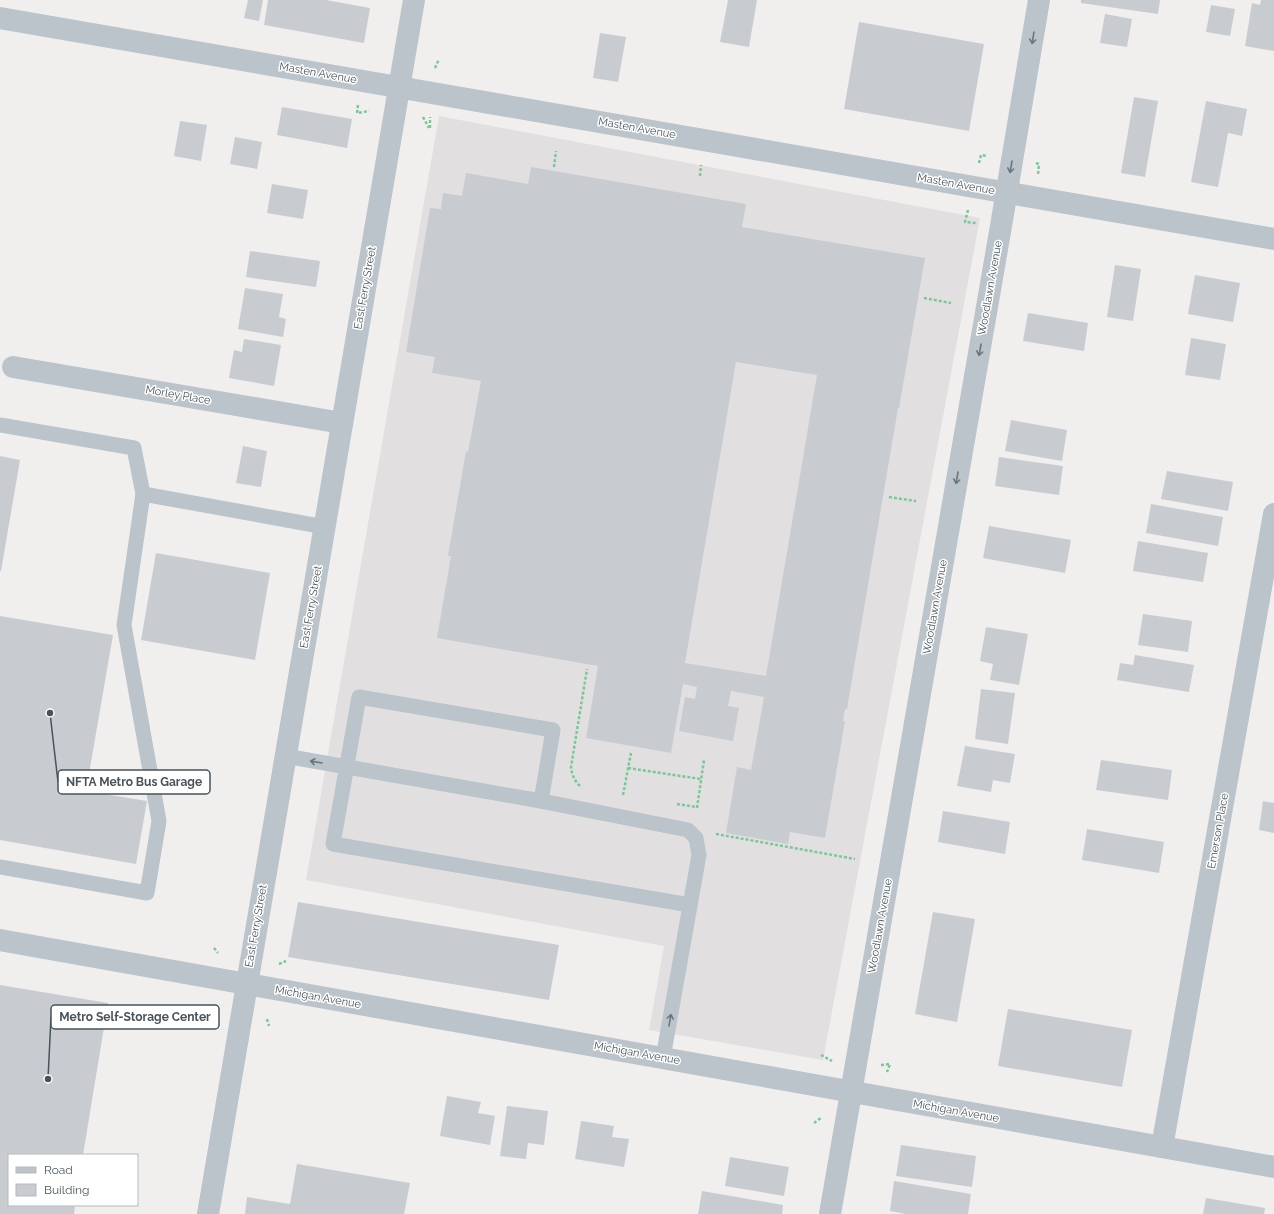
<svg xmlns="http://www.w3.org/2000/svg" width="1274" height="1214" font-family="Raleway,sans-serif">
	<rect width="100%" height="100%" fill="#f1eeee"/>
	<!-- education -->
	<path fill="#e1dfe0" d="M439 116 980 218 823 1060 649 1030 664 946 306 880Z"/>
	<!-- building -->
	<g fill="#c8ccd1" fill-rule="evenodd">
		<path d="M248 0H263L259 21 244 18Z"/>
		<path d="M268 0H326L370 8 364 43 264 25Z"/>
		<path d="M728 0H757L749 47 720 42Z"/>
		<path d="M1081 0H1160L1158 14 1081 3Z"/>
		<path d="M1261 0H1274V51L1245 46 1252 3 1260 5Z"/>
		<path d="M1211 5 1235 9 1230 36 1206 32Z"/>
		<path d="M1105 14 1132 19 1127 47 1100 43Z"/>
		<path d="M859 22 984 44 969 131 844 109Z"/>
		<path d="M600 33 626 37 618 82 593 78Z"/>
		<path d="M1134 97 1158 101 1145 177 1121 173Z"/>
		<path d="M1206 101 1247 109 1242 136 1228 133 1218 187 1191 182Z"/>
		<path d="M282 107 352 119 347 148 277 135Z"/>
		<path d="M180 121 207 125 201 161 174 156Z"/>
		<path d="M235 137 262 142 257 169 230 164Z"/>
		<path d="M531 167 746 204 742 227 925 258 899 408H898L847 709H845L843 721H845L825 838 790 832 788 844 726 833 737 767 751 770 764 697 731 691 728 706 739 708 733 741 679 731 685 697 695 699 697 687 683 684 671 753 586 738 598 666 437 638 451 556H448L466 451 468 452 481 381 432 373 435 357 406 352 430 208 441 209 443 193 462 196 466 173 528 184ZM736 362 817 375 766 676 685 663Z"/>
		<path d="M272 184 308 190 303 219 267 213Z"/>
		<path d="M250 251 320 261 316 287 246 277Z"/>
		<path d="M1115 265 1141 269 1133 321 1107 317Z"/>
		<path d="M1195 275 1240 283 1233 322 1188 314Z"/>
		<path d="M245 288 283 294 279 317 286 319 283 337 238 329Z"/>
		<path d="M1028 313 1088 323 1084 351 1023 341Z"/>
		<path d="M1191 338 1226 344 1220 380 1185 375Z"/>
		<path d="M244 339 281 345 274 386 229 378 234 350 242 352Z"/>
		<path d="M1011 420 1067 430 1062 461 1005 451Z"/>
		<path d="M243 446 267 451 261 487 236 483Z"/>
		<path d="M0 456 20 460 1 571H0Z"/>
		<path d="M999 457 1063 466 1059 495 995 486Z"/>
		<path d="M1167 471 1233 482 1228 511 1161 499Z"/>
		<path d="M1151 504 1223 517 1218 546 1146 533Z"/>
		<path d="M989 526 1071 540 1065 573 983 558Z"/>
		<path d="M1138 541 1208 553 1203 582 1133 571Z"/>
		<path d="M156 553 270 573 255 660 141 640Z"/>
		<path d="M1143 614 1192 621 1188 652 1138 645Z"/>
		<path d="M0 616 113 635 86 791 147 801 136 864 0 840Z"/>
		<path d="M986 627 1028 634 1019 685 990 680 993 664 980 661Z"/>
		<path d="M1135 655 1194 665 1189 692 1117 680 1120 663 1133 665Z"/>
		<path d="M981 689 1015 693 1008 744 975 739Z"/>
		<path d="M965 746 1015 754 1010 783 993 780 991 792 957 786Z"/>
		<path d="M1101 760 1172 770 1168 800 1096 790Z"/>
		<path d="M1263 801 1274 803V833L1259 830Z"/>
		<path d="M943 811 1010 822 1005 854 938 842Z"/>
		<path d="M1087 829 1164 842 1159 873 1082 860Z"/>
		<path d="M298 902 559 945 549 1000 288 957Z"/>
		<path d="M933 912 975 919 957 1022 915 1014Z"/>
		<path d="M0 985 108 1003 83 1155H9V1205H75L74 1214H0Z"/>
		<path d="M1008 1009 1132 1030 1122 1087 998 1066Z"/>
		<path d="M447 1096 481 1102 478 1113 495 1116 490 1145 440 1136Z"/>
		<path d="M507 1106 548 1111 544 1145 528 1143 526 1159 500 1156Z"/>
		<path d="M581 1121 614 1126 612 1137 629 1139 624 1167 575 1159Z"/>
		<path d="M901 1145 976 1156 972 1187 896 1176Z"/>
		<path d="M730 1157 789 1167 784 1196 725 1186Z"/>
		<path d="M297 1164 410 1183 404 1214H245L247 1197 290 1204Z"/>
		<path d="M894 1181 971 1194 968 1214H906L890 1211Z"/>
		<path d="M702 1191 783 1205 782 1214H698Z"/>
		<path d="M1206 1198 1265 1208 1264 1214H1203Z"/>
	</g>
	<g fill="none" stroke-linecap="round" stroke-linejoin="round">
		<!-- path -->
		<g stroke="#78c996" stroke-width="2.5" stroke-dasharray="3 2" stroke-linecap="butt">
			<path d="M435 68 439 59"/>
			<path d="M358 105 357 113 369 111"/>
			<path d="M423 117 429 128"/>
			<path d="M430 128V117"/>
			<path d="M979 163 981 155 987 156"/>
			<path d="M1036 163 1039 164 1038 174"/>
			<path d="M554 167 556 151"/>
			<path d="M700 176 701 165"/>
			<path d="M968 210 965 222 977 223"/>
			<path d="M924 298 951 303"/>
			<path d="M889 497 916 501"/>
			<path d="M628 768 701 779"/>
			<path d="M580 786C574 780 572 775 571 767L587 669"/>
			<path d="M623 795 631 753"/>
			<path d="M677 804 696 807"/>
			<path d="M697 808 704 760"/>
			<path d="M716 834 855 859"/>
			<path d="M214 948 218 953"/>
			<path d="M279 964 286 961"/>
			<path d="M209 1013 213 1008"/>
			<path d="M267 1019 269 1026"/>
			<path d="M821 1055 832 1061"/>
			<path d="M881 1065 890 1064 887 1072"/>
			<path d="M814 1123 821 1118"/>
		</g>
		<!-- service -->
		<g stroke="#bac4ca" stroke-width="15">
			<path d="M0 425 134 448 143 494 124 625 159 821 147 893 0 867"/>
			<path d="M143 494 325 527"/>
			<path d="M285 756 541 801 688 830 696 838 699 855 663 1058"/>
			<path d="M541 801 553 730 359 697 333 844 690 905"/>
		</g>
		<!-- minor -->
		<g stroke="#bac4ca" stroke-width="22">
			<path d="M0 18 1274 239"/>
			<path d="M13 367 342 423"/>
			<path d="M1162 1147 1274 514"/>
			<path d="M830 1214 1001 226 1039 0"/>
		</g>
		<!-- tertiary -->
		<g stroke="#bac4ca" stroke-width="22">
			<path d="M0 940 1274 1167"/>
			<path d="M208 1214 414 0"/>
		</g>
	</g>
	<!-- one-way arrows -->
	<defs><path id="oneway-shaft" d="M-6 0H5M1.5-3L5.5 0L1.5 3" fill="none" stroke-width="1.6" stroke-linecap="round" stroke-linejoin="round"/></defs>
	<g stroke="#6a767c">
		<use href="#oneway-shaft" transform="translate(1033 38) rotate(99)"/>
		<use href="#oneway-shaft" transform="translate(1011 167) rotate(100)"/>
		<use href="#oneway-shaft" transform="translate(980 350) rotate(100)"/>
		<use href="#oneway-shaft" transform="translate(957 478) rotate(100)"/>
		<use href="#oneway-shaft" transform="translate(316 762) rotate(-170)"/>
		<use href="#oneway-shaft" transform="translate(670 1020) rotate(-80)"/>
	</g>
	<g text-anchor="middle" dominant-baseline="central" stroke-width="3" stroke-linejoin="round" paint-order="stroke">
		<!-- street labels -->
		<g font-size="11" fill="#47545a" stroke="#fff">
			<text transform="translate(318 73) rotate(10)">Masten Avenue</text>
			<text transform="translate(637 128) rotate(10)">Masten Avenue</text>
			<text transform="translate(956 184) rotate(10)">Masten Avenue</text>
			<text transform="translate(365 288) rotate(-80)">East Ferry Street</text>
			<text transform="translate(990 288) rotate(-80)">Woodlawn Avenue</text>
			<text transform="translate(178 395) rotate(10)">Morley Place</text>
			<text transform="translate(311 607) rotate(-80)">East Ferry Street</text>
			<text transform="translate(935 607) rotate(-80)">Woodlawn Avenue</text>
			<text transform="translate(1218 831) rotate(-80)">Emerson Place</text>
			<text transform="translate(256 926) rotate(-80)">East Ferry Street</text>
			<text transform="translate(880 926) rotate(-80)">Woodlawn Avenue</text>
			<text transform="translate(318 997) rotate(10)">Michigan Avenue</text>
			<text transform="translate(637 1053) rotate(10)">Michigan Avenue</text>
			<text transform="translate(956 1111) rotate(10)">Michigan Avenue</text>
		</g>
	</g>
	<!-- callouts -->
	<path fill="none" stroke="#47545a" stroke-width="1.5" d="M50 713L58 782M48 1079L51 1017"/>
	<g fill="#47545a" stroke="#fff" stroke-width="1.5">
		<circle cx="50" cy="713" r="4"/>
		<circle cx="48" cy="1079" r="4"/>
	</g>
	<g fill="#fff" stroke="#47545a" stroke-width="1.5">
		<rect x="58" y="770" width="152" height="24" rx="4"/>
		<rect x="51" y="1005" width="168" height="24" rx="4"/>
	</g>
	<g font-size="12" text-anchor="middle" font-weight="bold" fill="#47545a">
		<text x="134" y="786">NFTA Metro Bus Garage</text>
		<text x="135" y="1021">Metro Self-Storage Center</text>
	</g>
	<!-- legend -->
	<rect x="8" y="1154" width="130" height="52" fill="#ffffff" stroke="#b5bbbd"/>
	<rect x="16" y="1167" width="20" height="6" fill="#bac4ca" stroke="#b5bbbd"/>
	<text x="44" y="1174" font-size="12" fill="#47545a">Road</text>
	<rect x="16" y="1184" width="20" height="12" fill="#c8ccd1" stroke="#b5bbbd"/>
	<text x="44" y="1194" font-size="12" fill="#47545a">Building</text>
</svg>
